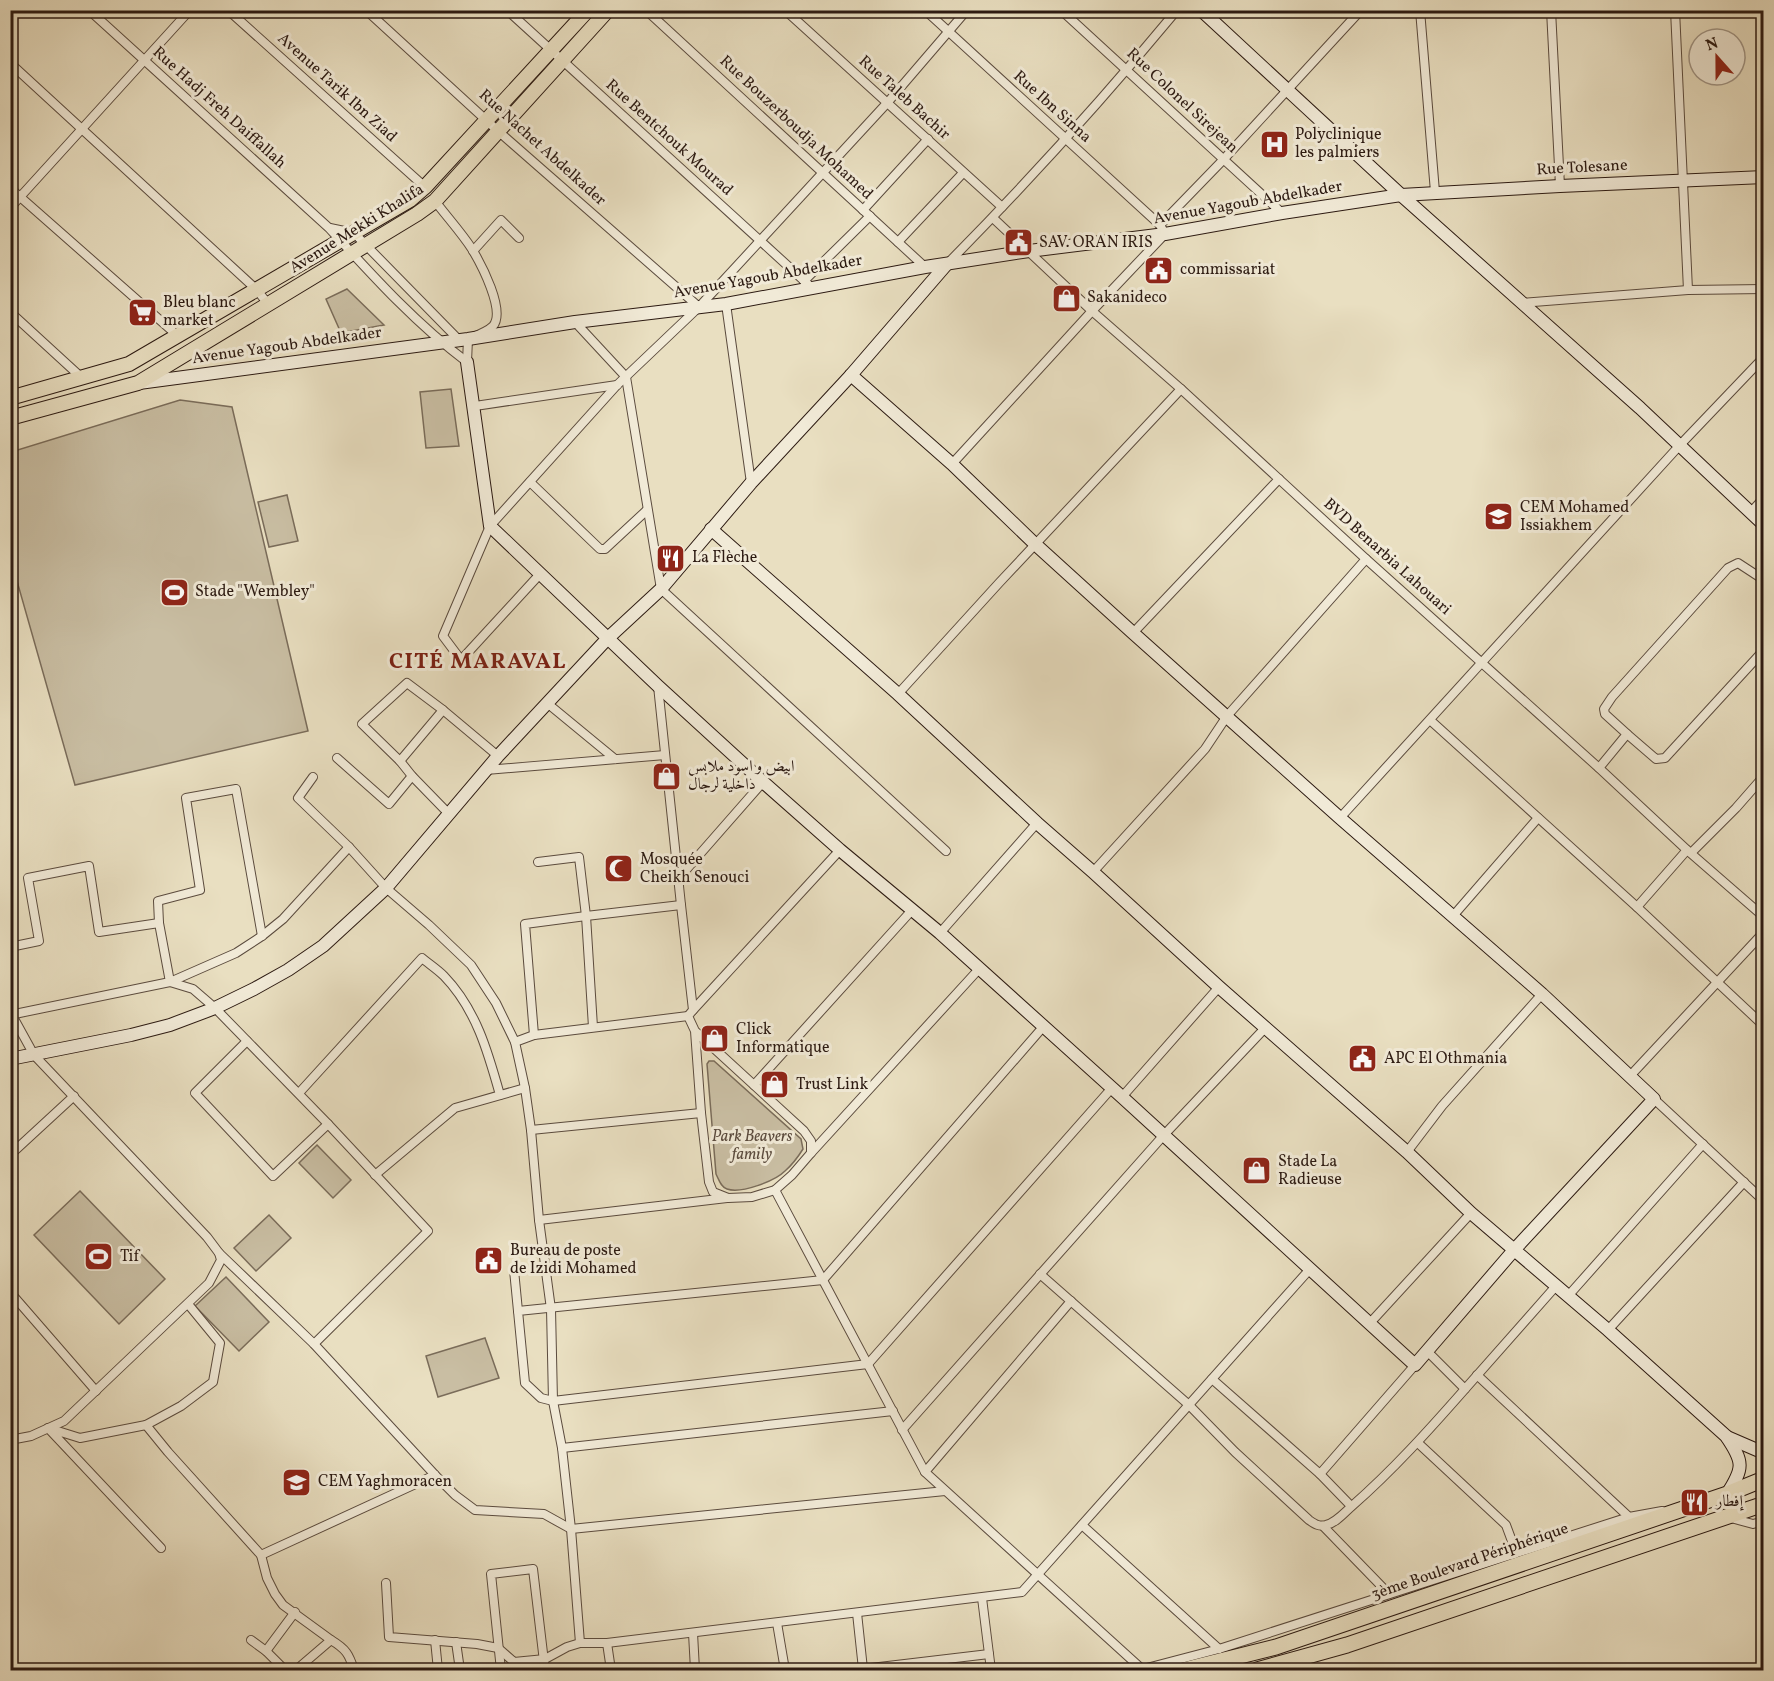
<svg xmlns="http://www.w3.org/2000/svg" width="1774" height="1681" font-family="Vollkorn,Amiri,serif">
	<rect width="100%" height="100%" fill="#e9dfc1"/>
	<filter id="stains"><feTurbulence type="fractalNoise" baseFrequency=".00333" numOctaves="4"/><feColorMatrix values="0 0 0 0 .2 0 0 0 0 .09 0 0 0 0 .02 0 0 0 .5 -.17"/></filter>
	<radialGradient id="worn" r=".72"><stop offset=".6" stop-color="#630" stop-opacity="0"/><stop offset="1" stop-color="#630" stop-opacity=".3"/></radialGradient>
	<!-- green -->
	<g fill="#c9bea3" stroke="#7a6c5a" stroke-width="1.5">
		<path d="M347 289 384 325 341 333 326 299Z"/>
		<path d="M451 389 459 446 426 448 420 392Z"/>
		<path d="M180 400 232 407 308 731 75 785 11 560V452Z"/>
		<path d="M287 495 298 541 269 547 258 502Z"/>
		<path d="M709 1061H714L801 1139 803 1149C798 1157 792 1165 785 1171 775 1181 741 1194 727 1189 721 1187 719 1180 716 1174L707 1064Z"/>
		<path d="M317 1145 351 1180 333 1198 299 1163Z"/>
		<path d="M80 1191 165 1279 119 1324 34 1235Z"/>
		<path d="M269 1215 291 1238 256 1271 234 1248Z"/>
		<path d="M226 1277 269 1322 239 1351 195 1306Z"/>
		<path d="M485 1338 499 1378 438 1397 426 1356Z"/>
	</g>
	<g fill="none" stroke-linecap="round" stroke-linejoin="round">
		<defs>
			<g id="street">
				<path d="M89 10 329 228C371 274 416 324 467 362"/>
				<path d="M228 10 425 187"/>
				<path d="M366 10 498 131 699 307"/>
				<path d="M507 10 811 287"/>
				<path d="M646 10 925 267"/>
				<path d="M785 10 1002 207"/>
				<path d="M925 10 1160 225"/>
				<path d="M1061 10 1282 213"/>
				<path d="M1420 10 1435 192"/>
				<path d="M1551 10 1560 186"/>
				<path d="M1675 10 1688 290"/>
				<path d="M10 63 257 290 268 304"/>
				<path d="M10 188 178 336"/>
				<path d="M435 201C447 217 461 232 472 249 481 264 506 311 493 326 487 332 475 336 468 339L467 362"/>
				<path d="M10 208 190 10"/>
				<path d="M863 210 928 139"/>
				<path d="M993 218 1092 311 1181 389 1366 559 1599 768 1687 850 1764 917"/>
				<path d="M330 228 354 233 458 339"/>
				<path d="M898 242 963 173"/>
				<path d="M473 251 501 220 519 238"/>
				<path d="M948 263C1028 182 1104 98 1177 10"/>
				<path d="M804 281 870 216"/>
				<path d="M1522 303 1688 290 1764 289"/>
				<path d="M726 304 751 483"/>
				<path d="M10 312 82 378"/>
				<path d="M575 322 626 377 661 589 946 851"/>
				<path d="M475 406 617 385"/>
				<path d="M952 464 1092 311 1165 234 1160 225 1223 160 1361 10"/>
				<path d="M530 482 600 549H605L647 510"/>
				<path d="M1750 513 1764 498"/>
				<path d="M540 574 461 660 443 636 490 526 617 385 699 307 888 102 967 10"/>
				<path d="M1133 633 1279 479"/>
				<path d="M658 686 681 905 693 1010 688 1016 695 1031 804 1131 811 1141V1153L792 1175 775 1190 752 1197 728 1198 713 1192 709 1182 701 1113 695 1031"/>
				<path d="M898 694 999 583 1181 389"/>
				<path d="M547 703 615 759"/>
				<path d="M1430 720 1637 907 1764 1026"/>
				<path d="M1627 734 1605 714 1604 709 1612 697 1728 568 1738 563 1764 580"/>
				<path d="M337 758 389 804 412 776"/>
				<path d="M400 761 443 710"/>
				<path d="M1599 768 1627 734 1656 759 1665 758 1764 650"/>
				<path d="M486 770 665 755"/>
				<path d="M313 777 298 798 349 847 386 888 429 925 471 965 496 1003 515 1042 525 1088 531 1130 539 1220 551 1309 553 1401 562 1448 571 1529 580 1643"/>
				<path d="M448 813 412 776 400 761 362 724 407 683 443 710 498 756"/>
				<path d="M1340 818 1680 445 1764 357"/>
				<path d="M1691 853 1736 808 1764 776"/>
				<path d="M538 862 579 857 586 916 593 1027"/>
				<path d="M1093 872 1205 749 1227 716 1366 559"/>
				<path d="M678 879 763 782"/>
				<path d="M1637 907 1687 850"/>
				<path d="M1453 916 1538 818"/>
				<path d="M940 933 1037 823"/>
				<path d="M262 936 236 789 186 798 200 890 158 901 159 923 170 982 193 989 215 1008 328 1124 428 1231 314 1344"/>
				<path d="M10 947 39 941 28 878 89 866 99 932 159 923"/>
				<path d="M693 1010 840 850"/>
				<path d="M10 1015 170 982 236 953 262 936 283 919 349 847"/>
				<path d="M1043 1027 823 1280 518 1311 525 1383 541 1398 553 1401 868 1364 1111 1089"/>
				<path d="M534 1035 525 924 586 916 681 905"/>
				<path d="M247 1041 195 1093 273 1176 328 1124"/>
				<path d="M515 1042 534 1035 688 1016"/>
				<path d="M1630 1076 1764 932"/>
				<path d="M754 1085 913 909"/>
				<path d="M299 1093 422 958C429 964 437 969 444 976 476 1009 488 1052 500 1095"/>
				<path d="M1122 1097 1219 987"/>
				<path d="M1654 1099 1764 1201"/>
				<path d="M531 1130 701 1113"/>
				<path d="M1407 1152 1442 1106 1542 994"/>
				<path d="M811 1153 979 969"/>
				<path d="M10 1155 74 1096"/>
				<path d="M375 1175 455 1108 525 1088"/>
				<path d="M775 1190 925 1472 1143 1670"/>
				<path d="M539 1220 727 1198"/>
				<path d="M219 1253 314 1344 435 1475 455 1495 475 1510 544 1514 571 1529 945 1491"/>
				<path d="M514 1270 518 1311"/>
				<path d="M1040 1274 1189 1405 1235 1452 1309 1520C1315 1524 1319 1527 1326 1525 1336 1523 1344 1513 1352 1506 1393 1470 1429 1430 1465 1389"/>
				<path d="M10 1292 96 1391"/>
				<path d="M1568 1296 1703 1144"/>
				<path d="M1370 1323 1471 1213"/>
				<path d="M1608 1330 1744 1182"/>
				<path d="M1427 1351 1465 1389 1556 1286"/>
				<path d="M1477 1375 1629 1517"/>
				<path d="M1212 1379 1320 1474 1415 1365"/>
				<path d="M146 1425 168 1452 261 1555 435 1475"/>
				<path d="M902 1430 1163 1136 1266 1027"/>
				<path d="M10 1440 31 1436 64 1421 209 1283 221 1260 219 1253 207 1237 34 1055 12 1015"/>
				<path d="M1418 1443 1506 1525 1516 1552"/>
				<path d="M562 1448 893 1411"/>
				<path d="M925 1472 1071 1301"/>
				<path d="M1320 1474 1351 1506"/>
				<path d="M1731 1518 1753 1524 1764 1521"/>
				<path d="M1082 1525 1219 1649"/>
				<path d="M1323 1526 1389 1594"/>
				<path d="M161 1548 48 1428 80 1438 146 1425 181 1406 213 1382 220 1343 188 1304"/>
				<path d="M261 1555 267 1578 275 1594 283 1605 331 1640"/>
				<path d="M386 1583 389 1637 477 1644 498 1648 514 1662 545 1659 567 1647 580 1643H607L1022 1592 1310 1269"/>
				<path d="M982 1598 991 1670"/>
				<path d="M857 1613 863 1669"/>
				<path d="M777 1623 785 1670"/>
				<path d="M693 1633 695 1670"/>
				<path d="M251 1640 266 1651 285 1670"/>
				<path d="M435 1640 438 1670"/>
				<path d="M456 1642 460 1670"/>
				<path d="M607 1643 611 1670"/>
				<path d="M266 1651 295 1612"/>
				<path d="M296 1670 331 1640C346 1649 349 1654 354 1670"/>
				<path d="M501 1670 491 1574 533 1569 545 1670"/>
				<path d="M854 1670 989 1654"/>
				<path d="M1139 1670 1219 1649 1629 1517 1662 1511"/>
			</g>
			<g id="secondary">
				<path d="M1201 10 1401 195 1640 408 1764 525"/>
				<path d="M467 362 490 526 658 686 763 782 840 850 940 933 1122 1097 1415 1365 1514 1250 1654 1099 1542 994 1340 818 1133 633 1035 544 952 464 851 375"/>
				<path d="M139 383 468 339 575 322 726 304 925 267 1029 251 1165 234 1282 213 1401 195 1560 186 1764 177"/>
				<path d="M711 529 898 694 1037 823 1093 872 1219 987 1407 1152 1471 1213 1608 1330 1726 1436C1744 1462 1744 1468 1727 1494"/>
				<path d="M10 1059 131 1035 170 1025 215 1008 254 989 288 970 323 946 386 888 498 756 607 639 661 589 751 483 851 375 946 265"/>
				<path d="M1727 1437 1764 1453"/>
			</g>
			<g id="primary">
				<path d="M10 398 129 364 410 200 425 187 588 10"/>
				<path d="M10 418 138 383 417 214 435 201 608 10"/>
			</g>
			<g id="highway">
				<path d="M1184 1670 1276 1647 1727 1494 1764 1479"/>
				<path d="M1257 1670 1347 1645 1764 1504"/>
			</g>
		</defs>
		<!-- street casing -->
		<use href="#street" stroke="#5b4b3e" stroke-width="10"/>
		<!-- secondary casing -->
		<use href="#secondary" stroke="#2c1a12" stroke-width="14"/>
		<!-- primary casing -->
		<use href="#primary" stroke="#2c1a12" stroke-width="16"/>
		<!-- highway casing -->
		<use href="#highway" stroke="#2c1a12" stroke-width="17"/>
		<!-- street -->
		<use href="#street" stroke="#f1ead7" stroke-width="8"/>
		<!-- secondary -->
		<use href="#secondary" stroke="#f1ead7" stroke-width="12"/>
		<!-- primary -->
		<use href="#primary" stroke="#e9dfc1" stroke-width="14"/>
		<!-- highway -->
		<use href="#highway" stroke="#e9dfc1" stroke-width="15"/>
	</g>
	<!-- icons -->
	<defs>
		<symbol id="hospital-square" viewBox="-11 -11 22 22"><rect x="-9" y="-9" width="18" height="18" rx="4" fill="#8f2418" stroke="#f1ead7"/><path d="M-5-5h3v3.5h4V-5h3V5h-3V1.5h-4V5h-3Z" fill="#fff"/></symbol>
		<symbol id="civic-square" viewBox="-11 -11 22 22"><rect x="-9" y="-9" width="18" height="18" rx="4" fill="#8f2418" stroke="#f1ead7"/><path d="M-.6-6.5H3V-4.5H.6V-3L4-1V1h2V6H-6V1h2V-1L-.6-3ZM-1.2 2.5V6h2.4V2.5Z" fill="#fff"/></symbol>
		<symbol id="shop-square" viewBox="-11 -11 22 22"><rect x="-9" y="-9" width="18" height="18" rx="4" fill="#8f2418" stroke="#f1ead7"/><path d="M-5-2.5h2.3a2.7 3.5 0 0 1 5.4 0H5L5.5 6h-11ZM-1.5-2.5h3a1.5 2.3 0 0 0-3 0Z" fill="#fff"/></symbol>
		<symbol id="supermarket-square" viewBox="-11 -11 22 22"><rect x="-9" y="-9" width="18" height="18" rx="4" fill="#8f2418" stroke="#f1ead7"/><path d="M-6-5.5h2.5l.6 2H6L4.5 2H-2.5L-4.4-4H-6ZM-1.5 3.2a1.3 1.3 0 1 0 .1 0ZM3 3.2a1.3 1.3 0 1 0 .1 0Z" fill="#fff"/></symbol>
		<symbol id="school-square" viewBox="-11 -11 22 22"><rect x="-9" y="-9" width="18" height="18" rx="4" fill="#8f2418" stroke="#f1ead7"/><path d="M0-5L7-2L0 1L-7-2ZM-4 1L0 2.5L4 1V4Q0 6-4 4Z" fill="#fff"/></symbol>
		<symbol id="restaurant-square" viewBox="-11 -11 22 22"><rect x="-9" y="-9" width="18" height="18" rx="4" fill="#8f2418" stroke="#f1ead7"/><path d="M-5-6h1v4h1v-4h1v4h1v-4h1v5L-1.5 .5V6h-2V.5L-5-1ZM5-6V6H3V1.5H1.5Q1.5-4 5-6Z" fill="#fff"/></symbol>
		<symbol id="stadium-square" viewBox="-11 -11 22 22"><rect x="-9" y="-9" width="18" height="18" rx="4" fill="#8f2418" stroke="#f1ead7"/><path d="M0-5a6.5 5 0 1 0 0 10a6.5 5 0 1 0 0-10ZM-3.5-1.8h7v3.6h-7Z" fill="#fff"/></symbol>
		<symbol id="mosque-square" viewBox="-11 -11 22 22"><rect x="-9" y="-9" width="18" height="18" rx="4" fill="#8f2418" stroke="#f1ead7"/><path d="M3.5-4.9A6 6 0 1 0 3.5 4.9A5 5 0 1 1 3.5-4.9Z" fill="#fff"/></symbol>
	</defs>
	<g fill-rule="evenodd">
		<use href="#hospital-square" x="1258" y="128" width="33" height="33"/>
		<use href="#civic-square" x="1002" y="226" width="33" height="33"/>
		<use href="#civic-square" x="1142" y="254" width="33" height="33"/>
		<use href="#shop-square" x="1050" y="282" width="33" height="33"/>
		<use href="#supermarket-square" x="126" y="296" width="33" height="33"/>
		<use href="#school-square" x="1482" y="500" width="33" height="33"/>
		<use href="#restaurant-square" x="654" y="542" width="33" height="33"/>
		<use href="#stadium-square" x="158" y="576" width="33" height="33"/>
		<use href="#shop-square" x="650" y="760" width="33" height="33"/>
		<use href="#mosque-square" x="602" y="852" width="33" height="33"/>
		<use href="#shop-square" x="698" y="1022" width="33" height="33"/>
		<use href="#civic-square" x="1346" y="1042" width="33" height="33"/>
		<use href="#shop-square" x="758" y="1068" width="33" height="33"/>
		<use href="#shop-square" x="1240" y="1154" width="33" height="33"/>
		<use href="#stadium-square" x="82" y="1240" width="33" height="33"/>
		<use href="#civic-square" x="472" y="1244" width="33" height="33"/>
		<use href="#school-square" x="280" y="1466" width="33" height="33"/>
		<use href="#restaurant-square" x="1678" y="1486" width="33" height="33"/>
	</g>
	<g text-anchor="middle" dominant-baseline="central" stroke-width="6" stroke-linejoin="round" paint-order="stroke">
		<!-- street labels -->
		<g font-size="16" fill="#2c1a12" stroke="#f1ead7">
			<text transform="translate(337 88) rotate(42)">Avenue Tarik Ibn Ziad</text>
			<text transform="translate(904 98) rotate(42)">Rue Taleb Bachir</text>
			<text transform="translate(1182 101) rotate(43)">Rue Colonel Sirejean</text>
			<text transform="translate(1052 107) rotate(42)">Rue Ibn Sinna</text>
			<text transform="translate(219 108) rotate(42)">Rue Hadj Freh Daiffallah</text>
			<text transform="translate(796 128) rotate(43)">Rue Bouzerboudja Mohamed</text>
			<text transform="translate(669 138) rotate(42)">Rue Bentchouk Mourad</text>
			<text transform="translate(542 148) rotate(42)">Rue Nachet Abdelkader</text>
			<text transform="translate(1582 168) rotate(-3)">Rue Tolesane</text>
			<text transform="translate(1248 203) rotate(-10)">Avenue Yagoub Abdelkader</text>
			<text transform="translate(357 229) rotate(-32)">Avenue Mekki Khalifa</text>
			<text transform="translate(768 277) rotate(-10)">Avenue Yagoub Abdelkader</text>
			<text transform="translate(287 346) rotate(-8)">Avenue Yagoub Abdelkader</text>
			<text transform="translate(1387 557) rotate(42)">BVD Benarbia Lahouari</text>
			<text transform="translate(1470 1562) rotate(-19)">3ème Boulevard Périphérique</text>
		</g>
		<!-- poi labels -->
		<g font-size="16" fill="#2c1a12" stroke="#f1ead7" text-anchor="start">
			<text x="1295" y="135">Polyclinique<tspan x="1295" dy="18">les palmiers</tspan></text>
			<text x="1039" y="243">SAV. ORAN IRIS</text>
			<text x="1180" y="270">commissariat</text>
			<text x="1087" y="298">Sakanideco</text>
			<text x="163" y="303">Bleu blanc<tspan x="163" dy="18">market</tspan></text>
			<text x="1520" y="508">CEM Mohamed<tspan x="1520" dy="18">Issiakhem</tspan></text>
			<text x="692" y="558">La Flèche</text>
			<text x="195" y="592">Stade "Wembley"</text>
			<text x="688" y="767">ابيض و اسود ملابس<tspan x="688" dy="18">داخلية لرجال</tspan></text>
			<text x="640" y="860">Mosquée<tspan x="640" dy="18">Cheikh Senouci</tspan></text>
			<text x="736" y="1030">Click<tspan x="736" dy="18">Informatique</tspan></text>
			<text x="1384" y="1059">APC El Othmania</text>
			<text x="796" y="1085">Trust Link</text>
			<text x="1278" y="1162">Stade La<tspan x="1278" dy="18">Radieuse</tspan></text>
			<text x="510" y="1251">Bureau de poste<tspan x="510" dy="18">de Izidi Mohamed</tspan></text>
			<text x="120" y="1257">Tif</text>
			<text x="318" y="1482">CEM Yaghmoracen</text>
			<text x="1716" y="1502">إفطار</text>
		</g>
		<!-- park labels -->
		<g font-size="16" font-style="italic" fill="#5b4b3e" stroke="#f1ead7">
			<text x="752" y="1137">Park Beavers<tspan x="752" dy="18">family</tspan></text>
		</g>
		<!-- district labels -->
		<g font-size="22" font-weight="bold" letter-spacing="1.5" fill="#7a1f14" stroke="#f1ead7">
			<text x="478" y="662">CITÉ MARAVAL</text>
		</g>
	</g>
	<!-- margin -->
	<rect width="1774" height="1681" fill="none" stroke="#e9dfc1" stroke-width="36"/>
	<rect x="12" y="12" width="1750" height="1657" fill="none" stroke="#2c1a12" stroke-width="3"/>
	<rect x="18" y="18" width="1738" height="1645" fill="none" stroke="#2c1a12" stroke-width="1.5"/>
	<!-- north arrow -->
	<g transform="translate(1717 57) rotate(339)"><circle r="28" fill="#f1ead7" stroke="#a29788" stroke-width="1.5"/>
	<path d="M0-4.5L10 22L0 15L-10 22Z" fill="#8f2418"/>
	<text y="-9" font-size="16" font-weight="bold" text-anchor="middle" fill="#2c1a12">N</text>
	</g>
	<rect width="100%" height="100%" filter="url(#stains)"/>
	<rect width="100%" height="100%" fill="url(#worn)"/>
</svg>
